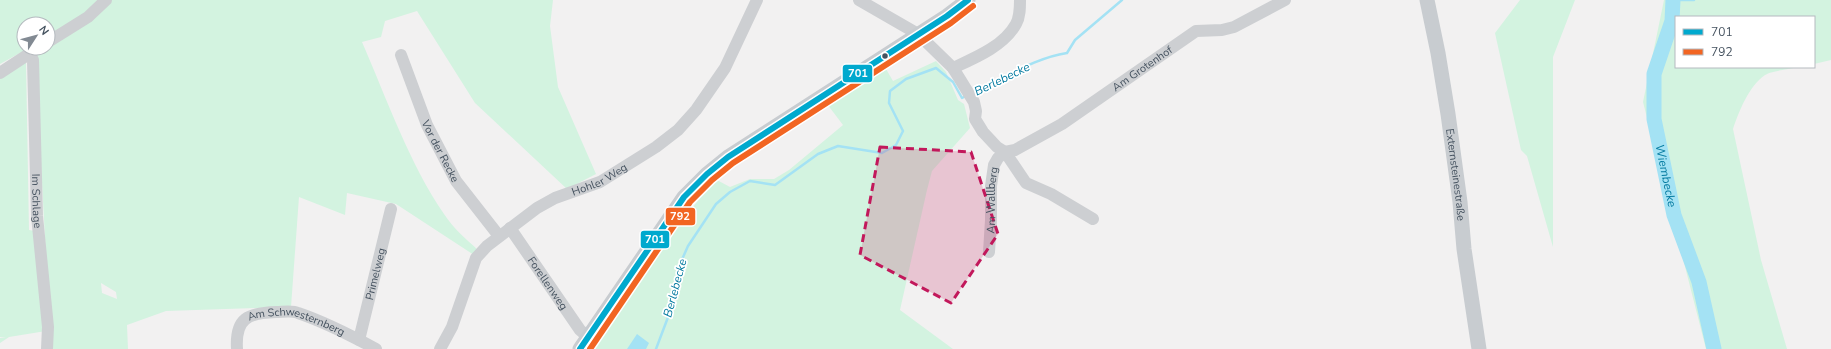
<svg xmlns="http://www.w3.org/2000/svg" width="1831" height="349" font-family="'Nunito Sans',sans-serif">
	<rect width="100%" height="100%" fill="#f2f1f1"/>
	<!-- green -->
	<g fill="#d3f3e0" fill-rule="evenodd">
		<path d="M0 0H553L550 26 558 87 596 174 567 189 475 103 417 11 385 21 381 37 362 42C386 97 410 165 444 214 453 228 466 239 478 250L474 255 396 204 347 193 345 215 299 197 291 307 166 311 127 325 128 349H51L35 53 37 48H48V24H24V48H29L0 64ZM101 283 116 292 117 299 102 293Z"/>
		<path d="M1520 0H1575L1553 57V247L1527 156 1521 150 1495 33Z"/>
		<path d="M1664 0H1831V60L1814 64V17H1676V67H1799C1790 69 1771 71 1765 75 1749 86 1739 111 1733 129L1761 260 1787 349H1706L1643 102Z"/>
		<path d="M936 61 946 72 958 100 964 104 970 128 932 171 927 190 900 310 953 349H591L660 249 715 179 730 187 750 179H774L789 170 843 125 824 100 882 62 893 81Z"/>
		<path d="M26 62 29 230 35 231 46 331 9 337 0 343V338L6 337H0V75Z"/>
	</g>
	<!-- water -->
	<path fill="#a4e2f4" d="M637 334 649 343 646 349H627Z"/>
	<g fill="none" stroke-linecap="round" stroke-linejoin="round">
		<!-- stream -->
		<g stroke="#a4e2f4" stroke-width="2.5">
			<path d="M1679 0H1694"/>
			<path d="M972 93C1003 80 1033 58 1067 53L1075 40 1122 0"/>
			<path d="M656 349 673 304 680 264 688 246 716 204 730 192 750 181 775 185 818 154 838 146 882 153 896 145 903 131 889 103 890 91 906 79 936 68 953 82 962 98 966 96"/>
		</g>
		<!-- river -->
		<path stroke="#a4e2f4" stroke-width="15" id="s1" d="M1673 0 1672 21 1654 74V119L1674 215 1699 282 1714 349"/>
		<!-- minor -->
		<g stroke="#cdcfd2" stroke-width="12">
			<path d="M859 0 918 34 953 68 974 102 976 111 975 119 983 132 997 147 1005 152 1026 183 1051 194 1093 219"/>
			<path d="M48 42 88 17 106 0"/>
			<path id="s2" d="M29 53 33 60 37 216 48 327 47 349"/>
			<path id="s3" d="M401 55 427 125 456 181 499 236"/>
			<path d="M953 68C975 58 1004 46 1016 24 1020 17 1020 8 1020 0"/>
			<path d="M0 73 38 48"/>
			<path id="s4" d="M510 228 580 330 588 337"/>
			<path id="s5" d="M989 252 991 220V186L994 165 998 158 1005 152 1015 150 1062 124 1196 31 1222 30 1234 27 1285 0"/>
			<path id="s6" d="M359 340 391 209"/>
			<path id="s7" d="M237 349C235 318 248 313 276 312 283 312 292 310 298 313 325 322 352 336 376 349"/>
			<path id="s8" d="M440 349 452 327 476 258 487 246 537 208 555 198 600 182 656 147 678 130 696 110 725 68 757 0"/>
		</g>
		<!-- major -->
		<g stroke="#c8ccd0" stroke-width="15">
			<path id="s9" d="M1427 0 1438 53 1448 114 1460 202 1464 249 1479 349"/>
			<path d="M580 349 684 197 707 174 728 157 947 16 968 0"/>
		</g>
		<defs>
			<path id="bus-1" d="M580 349 684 197 707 174 728 157 947 16 968 0"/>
			<path id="bus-2" d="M590 349 690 202 712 180 733 163 951 23 973 6"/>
		</defs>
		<!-- bus-1 casing -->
		<use href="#bus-1" stroke="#fff" stroke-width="9"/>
		<!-- bus-2 casing -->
		<use href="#bus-2" stroke="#fff" stroke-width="9"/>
		<!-- bus-1 -->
		<use href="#bus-1" stroke="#00a9ce" stroke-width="6"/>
		<!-- bus-2 -->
		<use href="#bus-2" stroke="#f26522" stroke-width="6"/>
	</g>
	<!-- marked area -->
	<path fill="#c2185b" fill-opacity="0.2" stroke="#c2185b" stroke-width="3" stroke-dasharray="8 5" stroke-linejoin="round" d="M880 147 971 152 998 234 951 303 860 255Z"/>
	<!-- markers -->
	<circle fill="#465360" stroke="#fff" stroke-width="1.5" cx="885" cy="56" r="3.5"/>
	<g text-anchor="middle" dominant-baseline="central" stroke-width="3.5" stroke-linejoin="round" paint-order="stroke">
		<!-- street labels -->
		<g font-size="11" fill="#465360" stroke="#fff">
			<text stroke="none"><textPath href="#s5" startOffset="266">Am Grotenhof</textPath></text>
			<text stroke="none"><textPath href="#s3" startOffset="104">Vor der Recke</textPath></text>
			<text stroke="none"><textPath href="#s9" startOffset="177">Externsteinestraße</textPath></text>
			<text stroke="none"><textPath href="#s8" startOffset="246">Hohler Weg</textPath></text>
			<text stroke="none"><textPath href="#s5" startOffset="52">Am Wallberg</textPath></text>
			<text stroke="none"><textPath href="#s2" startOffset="149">Im Schlage</textPath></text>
			<text stroke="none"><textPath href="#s6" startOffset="68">Primelweg</textPath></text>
			<text stroke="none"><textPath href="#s4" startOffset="67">Forellenweg</textPath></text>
			<text stroke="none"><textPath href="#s7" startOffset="86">Am Schwesternberg</textPath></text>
		</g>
		<!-- water labels -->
		<g font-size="12" font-style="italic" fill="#037aa0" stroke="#fff">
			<text transform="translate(1002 79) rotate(-26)">Berlebecke</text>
			<text stroke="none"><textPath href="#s1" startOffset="180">Wiembecke</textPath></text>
			<text transform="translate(675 288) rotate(-75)">Berlebecke</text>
		</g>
	</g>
	<g stroke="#fff" stroke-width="1.5">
		<rect x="842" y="64" width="31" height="19" rx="4" fill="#00a9ce"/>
		<rect x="665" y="207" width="31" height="19" rx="4" fill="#f26522"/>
		<rect x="640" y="230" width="30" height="19" rx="4" fill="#00a9ce"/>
	</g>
	<g font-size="11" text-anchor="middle" font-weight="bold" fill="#fff">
		<text x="858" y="77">701</text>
		<text x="680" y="220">792</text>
		<text x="655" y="243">701</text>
	</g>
	<!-- legend -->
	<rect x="1675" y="16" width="140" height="52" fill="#ffffff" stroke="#b5babf"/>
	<rect x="1683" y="29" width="20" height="6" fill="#00a9ce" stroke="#b5babf"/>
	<text x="1711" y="36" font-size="12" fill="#465360">701</text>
	<rect x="1683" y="49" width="20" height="6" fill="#f26522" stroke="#b5babf"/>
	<text x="1711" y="56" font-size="12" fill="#465360">792</text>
	<!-- north arrow -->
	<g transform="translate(36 36) rotate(54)"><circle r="19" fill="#ffffff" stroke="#b5babf"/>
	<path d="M0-3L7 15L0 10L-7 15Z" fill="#828a93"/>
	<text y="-6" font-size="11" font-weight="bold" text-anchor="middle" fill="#465360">N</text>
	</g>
</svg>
